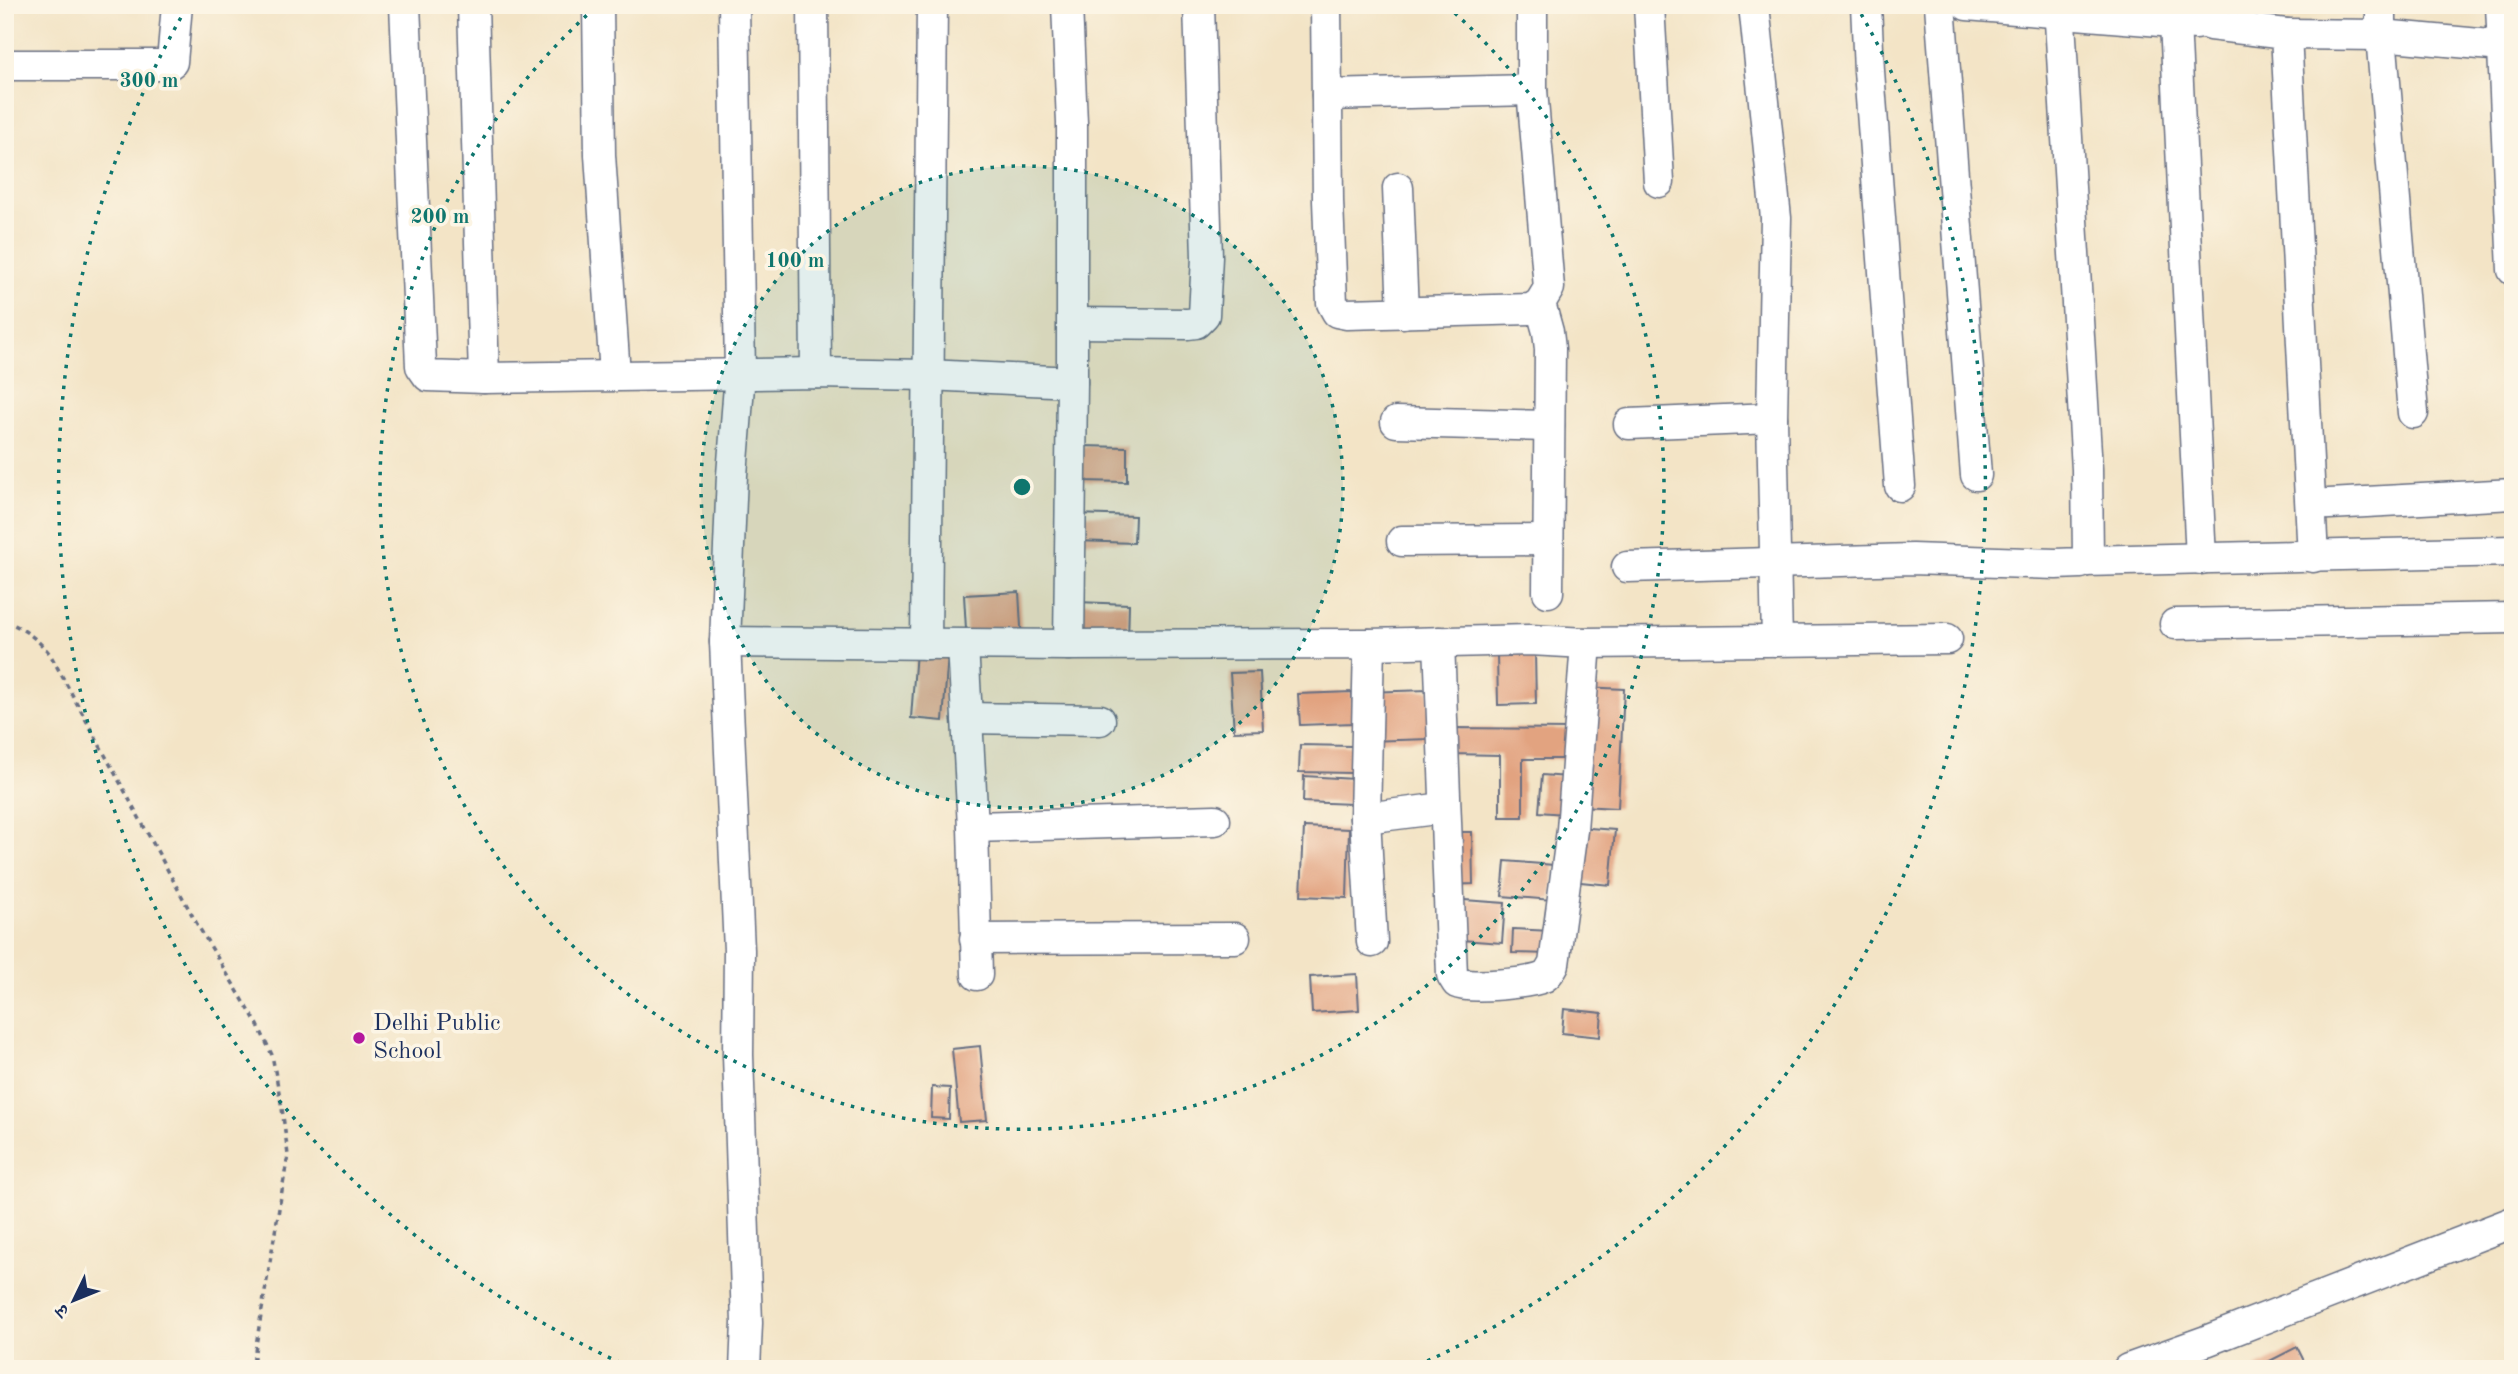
<svg xmlns="http://www.w3.org/2000/svg" width="2518" height="1374" font-family="'Old Standard TT','Noto Serif Devanagari',serif">
	<rect width="100%" height="100%" fill="#fcf5e5"/>
	<filter id="ink" filterUnits="userSpaceOnUse"><feTurbulence type="fractalNoise" baseFrequency=".0143" numOctaves="2"/><feDisplacementMap in="SourceGraphic" scale="14" xChannelSelector="R" yChannelSelector="G"/><feConvolveMatrix kernelMatrix="1 2 1 2 8 2 1 2 1" color-interpolation-filters="sRGB"/></filter>
	<filter id="wash" filterUnits="userSpaceOnUse"><feTurbulence type="fractalNoise" baseFrequency=".00686" numOctaves="4" result="noise"/><feDisplacementMap in="SourceGraphic" scale="28" xChannelSelector="R" yChannelSelector="G"/><feGaussianBlur stdDeviation="1.57" result="paint"/><feColorMatrix in="noise" values="0 0 0 0 0 0 0 0 0 0 0 0 0 0 0 0 0 1.4 0 .05"/><feComposite in="paint" operator="in"/></filter>
	<g filter="url(#wash)">
		<rect width="100%" height="100%" fill="#f3e4c6"/>
		<g id="blocks">
			<!-- building -->
			<g fill="#e2a380">
				<path d="M1082 446 1127 447V482L1082 481Z"/>
				<path d="M1077 514 1135 516 1134 543 1077 541Z"/>
				<path d="M1019 592 1022 644 967 646 964 595Z"/>
				<path d="M1077 602 1129 604 1128 642 1075 640Z"/>
				<path d="M916 651 948 654 943 721 911 718Z"/>
				<path d="M1535 652 1536 704 1498 705 1497 654Z"/>
				<path d="M1260 672 1263 730 1234 731 1230 673Z"/>
				<path d="M1584 687 1624 689 1618 808 1579 806Z"/>
				<path d="M1429 690 1431 739 1366 741 1364 692Z"/>
				<path d="M1352 692 1353 723 1300 725 1298 694Z"/>
				<path d="M1452 728 1570 729V759H1523V817H1500V755L1452 754Z"/>
				<path d="M1300 745 1352 746V773L1299 772Z"/>
				<path d="M1542 775 1568 777 1565 814 1539 812Z"/>
				<path d="M1304 776 1354 779 1353 804 1303 802Z"/>
				<path d="M1304 827 1349 829 1347 898 1301 896Z"/>
				<path d="M1576 827 1615 830 1610 885 1571 881Z"/>
				<path d="M1449 832H1472L1473 884 1450 885Z"/>
				<path d="M1505 861 1554 865 1552 900 1502 896Z"/>
				<path d="M1450 899 1505 903 1502 943 1448 939Z"/>
				<path d="M1513 929 1551 931V954L1512 953Z"/>
				<path d="M1357 974 1359 1010 1312 1013 1310 977Z"/>
				<path d="M1564 1009 1602 1013 1600 1037 1562 1033Z"/>
				<path d="M980 1046 987 1120 959 1122 952 1049Z"/>
				<path d="M932 1087 950 1088 949 1119 931 1118Z"/>
				<path d="M2297 1347 2308 1369H2254Z"/>
			</g>
		</g>
	</g>
	<g filter="url(#ink)">
		<use href="#blocks" fill-opacity="0" stroke="#676e82" stroke-width="2"/>
		<g fill="none" stroke-linecap="round" stroke-linejoin="round">
			<defs>
				<g id="minor">
					<path d="M405 5 421 366 428 376 484 378 816 373 928 375 1072 382V123L1067 5"/>
					<path d="M473 5 484 378"/>
					<path d="M598 5 600 155 615 375"/>
					<path d="M734 5 740 373 732 475 725 642 739 950 738 1055 747 1323 745 1369"/>
					<path d="M813 5 816 373"/>
					<path d="M1326 5 1328 201 1332 303 1337 312 1347 314 1531 309 1540 303 1549 288 1532 90"/>
					<path d="M1649 5 1659 182"/>
					<path d="M1754 5 1776 218 1772 418 1777 641"/>
					<path d="M1866 5 1869 71 1900 486"/>
					<path d="M1940 5 1976 475"/>
					<path d="M1967 5 2196 24"/>
					<path d="M2209 5 2210 25 2286 34 2313 557"/>
					<path d="M2381 5V35L2413 413"/>
					<path d="M2501 5 2513 270"/>
					<path d="M2175 22 2201 559"/>
					<path d="M2286 34 2381 35 2513 47"/>
					<path d="M5 65H168L172 62 177 5"/>
					<path d="M1327 95 1532 90V5"/>
					<path d="M1398 188 1403 313"/>
					<path d="M1540 303 1548 332 1550 349 1548 592"/>
					<path d="M1074 323 1188 324 1196 323 1204 315 1207 257 1199 5"/>
					<path d="M1396 422 1549 426"/>
					<path d="M1629 424 1772 418"/>
					<path d="M2311 505 2513 494"/>
					<path d="M1402 541 1548 540"/>
					<path d="M2085 561 2513 551"/>
					<path d="M1627 567 1912 559 2056 564 2081 563 2088 557 2087 469 2059 5"/>
					<path d="M2175 624 2513 618"/>
					<path d="M725 642 1069 645 1369 644 1365 818 1372 942"/>
					<path d="M1439 642 1452 975 1457 983C1469 989 1531 983 1544 977 1549 974 1551 969 1554 964L1572 830 1586 643"/>
					<path d="M926 644 932 5"/>
					<path d="M1369 644 1530 640 1586 643 1947 639"/>
					<path d="M963 645 973 827 977 975"/>
					<path d="M1069 645 1072 382"/>
					<path d="M967 718 1100 720"/>
					<path d="M1365 818 1444 808"/>
					<path d="M973 827 1215 820"/>
					<path d="M975 939 1235 938"/>
					<path d="M2128 1369 2206 1341 2513 1222"/>
				</g>
			</defs>
			<!-- minor casing -->
			<use href="#minor" stroke="#676e82" stroke-width="33"/>
			<!-- path -->
			<path stroke="#676e82" stroke-width="3.5" stroke-dasharray="5 5" stroke-linecap="butt" d="M5 621C25 629 36 638 50 654L197 924 258 1025 272 1055 282 1108 288 1155 252 1369"/>
			<!-- minor -->
			<use href="#minor" stroke="#fff" stroke-width="30"/>
		</g>
	</g>
	<!-- distance rings -->
	<circle cx="1022" cy="487" r="321" fill="#0f766e" fill-opacity=".12"/>
	<g fill="none" stroke="#0f766e" stroke-width="3.5" stroke-dasharray="3.5 7">
		<circle cx="1022" cy="487" r="321"/>
		<path d="M1447 6A642 642 0 1 1 597 6"/>
		<path d="M630 1367A963 963 0 0 1 188 5M1856 5A963 963 0 0 1 1414 1367"/>
	</g>
	<!-- markers -->
	<circle fill="#b5179e" stroke="#fcf5e5" stroke-width="2.5" cx="359" cy="1038" r="7"/>
	<g text-anchor="middle" dominant-baseline="central" stroke-width="7" stroke-linejoin="round" paint-order="stroke">
		<!-- poi labels -->
		<g font-size="24" fill="#1b2f5e" stroke="#fcf5e5" text-anchor="start">
			<text x="373" y="1024">Delhi Public<tspan x="373" dy="28">School</tspan></text>
		</g>
	</g>
	<circle cx="1022" cy="487" r="10" fill="#0f766e" stroke="#fcf5e5" stroke-width="3.5"/>
	<g font-size="21" text-anchor="middle" font-weight="bold" fill="#0f766e" stroke="#fcf5e5" stroke-width="7" stroke-linejoin="round" paint-order="stroke">
		<text x="149" y="87">300 m</text>
		<text x="440" y="223">200 m</text>
		<text x="795" y="267">100 m</text>
	</g>
	<!-- margin -->
	<rect width="2518" height="1374" fill="none" stroke="#fcf5e5" stroke-width="28"/>
	<!-- north arrow -->
	<g transform="translate(74 1300) rotate(227)" stroke="#fcf5e5" stroke-width="5" paint-order="stroke">
	<path d="M0-5L12 26L0 18L-12 26Z" fill="#1b2f5e"/>
	<text y="-10" font-size="19" font-weight="bold" text-anchor="middle" fill="#1b2f5e">उ</text>
	</g>
</svg>
